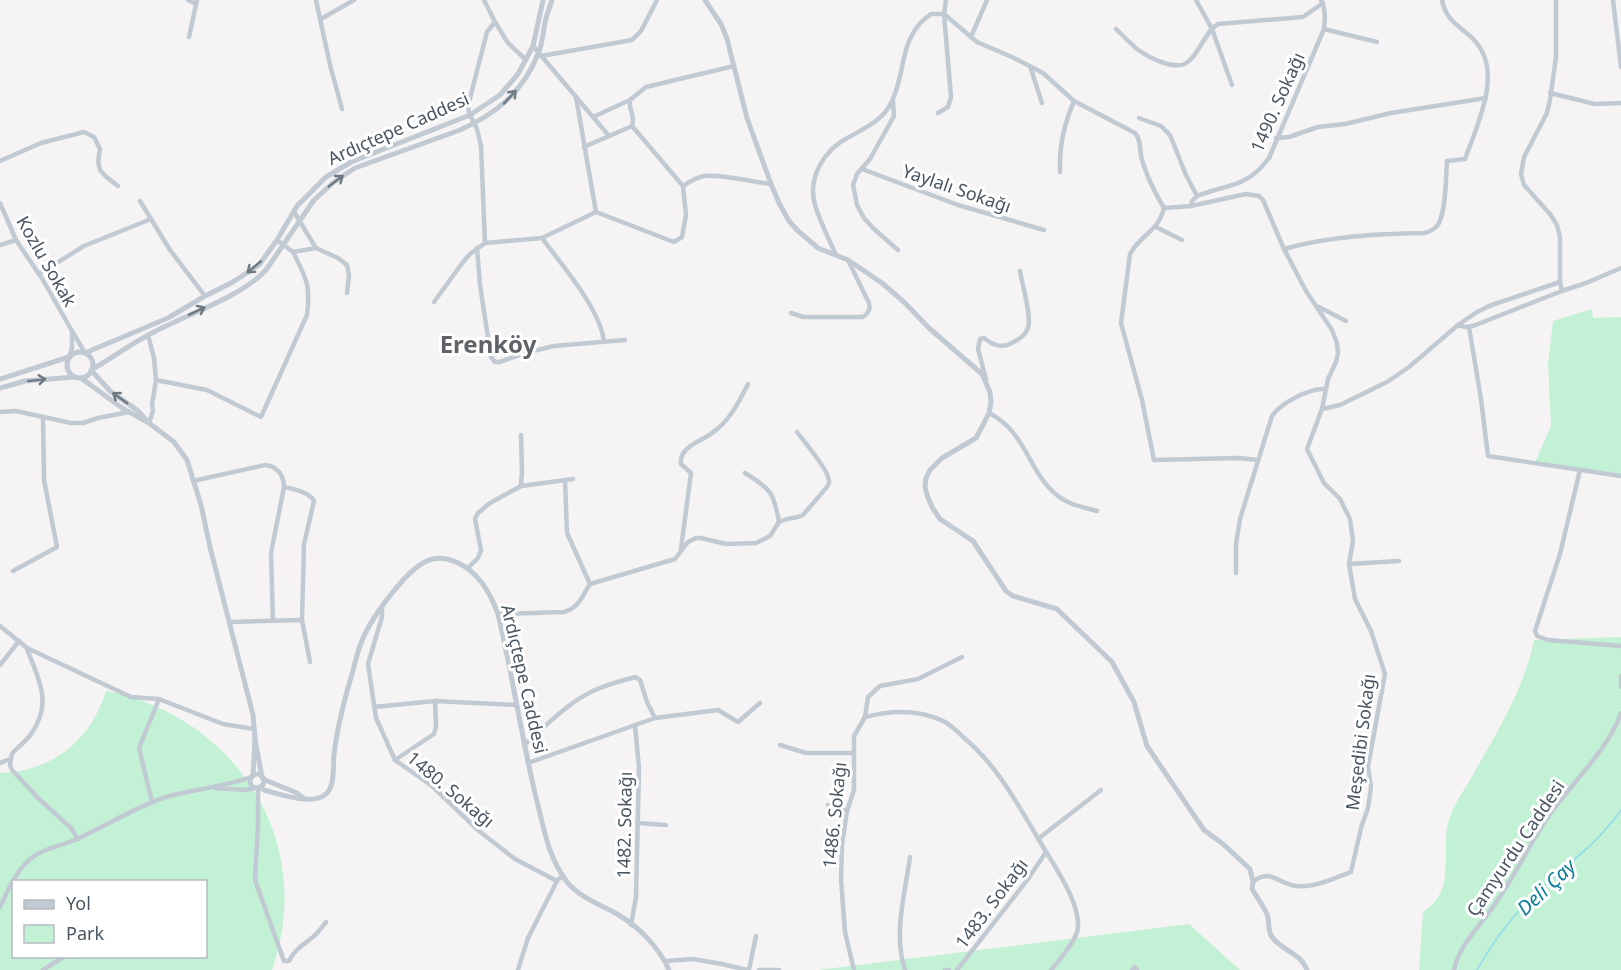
<svg xmlns="http://www.w3.org/2000/svg" width="1621" height="970" font-family="'Noto Sans',sans-serif">
	<rect width="100%" height="100%" fill="#f5f3f3"/>
	<!-- green -->
	<g fill="#c3f1d5" fill-rule="evenodd">
		<path d="M1592 309 1593 318 1621 317V476L1534 465 1551 426 1548 363 1553 321Z"/>
		<path d="M1621 637V970H1419L1423 912C1460 888 1437 848 1451 814 1456 801 1465 789 1471 778 1496 734 1524 690 1534 640Z"/>
		<path d="M106 691C236 716 317 842 272 970H0V773C52 771 90 742 106 691ZM14 882H206V956H14Z"/>
		<path d="M1189 924 1240 970H818Z"/>
	</g>
	<g fill="none" stroke-linecap="round" stroke-linejoin="round">
		<!-- stream -->
		<path stroke="#90daee" stroke-width="1.5" d="M1477 970C1494 939 1516 911 1543 887 1570 862 1600 841 1621 810"/>
		<!-- minor -->
		<g stroke="#c1cad2" stroke-width="4.5">
			<path d="M188 0 196 4"/>
			<path d="M316 0 330 65 342 109"/>
			<path d="M484 0 495 22 508 43 526 60"/>
			<path d="M1196 0 1212 29 1232 85"/>
			<path d="M1556 0V57L1550 100 1547 113 1524 157 1521 174 1524 185 1550 214 1557 225 1560 237V282"/>
			<path d="M1613 0 1621 67"/>
			<path d="M321 19 354 0"/>
			<path d="M1116 29C1123 36 1130 43 1137 49 1148 57 1177 73 1189 61 1201 50 1205 32 1218 24L1303 17 1323 3"/>
			<path d="M1324 29 1377 42"/>
			<path d="M189 37 197 0"/>
			<path d="M971 37 987 0"/>
			<path d="M533 46 609 136"/>
			<path d="M541 56 632 40 641 31 657 0"/>
			<path d="M1030 66 1042 103"/>
			<path d="M1550 93 1595 104 1621 103"/>
			<path d="M576 97 596 212"/>
			<path d="M893 102 894 116 870 159 857 174 853 185 857 205 864 218 874 229 898 250"/>
			<path d="M938 113 948 107 951 97 944 14 946 0"/>
			<path d="M593 117 630 100"/>
			<path d="M1139 118 1161 126 1170 135 1186 175 1197 196"/>
			<path d="M632 126C636 116 628 110 630 100L646 87 734 66"/>
			<path d="M1276 138 1289 137 1318 127 1345 124 1391 113 1486 98"/>
			<path d="M584 147 632 126 683 186 686 215 682 237 674 242 596 212"/>
			<path d="M0 161 41 143 84 132 94 137 100 149C95 171 101 173 118 186"/>
			<path d="M862 169 958 205 1044 230"/>
			<path d="M1060 172C1059 147 1064 124 1074 101"/>
			<path d="M683 186C689 182 696 177 704 176 723 174 752 182 771 184"/>
			<path d="M140 201 170 250 205 296"/>
			<path d="M0 203 16 240 43 280 72 331"/>
			<path d="M1191 206 1192 201 1197 196C1227 184 1247 188 1269 158L1324 29C1325 18 1326 10 1321 0"/>
			<path d="M1164 208C1158 232 1141 234 1130 254L1121 323 1142 400 1154 460 1239 458 1258 460"/>
			<path d="M1164 208 1191 206 1246 194 1259 196 1263 200 1284 249 1306 291 1332 330 1337 343 1338 353 1336 362 1328 379 1322 409"/>
			<path d="M294 212 316 248 338 258 347 265 349 275 347 293"/>
			<path d="M1156 227 1182 240"/>
			<path d="M542 238C563 267 599 307 604 341"/>
			<path d="M277 240 293 252 316 248"/>
			<path d="M485 243 481 146 477 129 469 113 468 106 487 32 495 22"/>
			<path d="M0 245 16 240"/>
			<path d="M477 248 480 285 491 357 495 362H499L529 352 554 346 625 340"/>
			<path d="M1284 249C1330 236 1377 234 1424 233 1429 232 1433 230 1437 226 1446 216 1446 176 1447 161L1465 159C1477 125 1505 70 1473 39 1460 26 1446 21 1442 0"/>
			<path d="M836 255C829 239 820 222 815 205 807 177 825 149 849 137 865 128 883 120 891 103 904 79 900 48 918 26 921 21 927 17 931 14H944L977 42 1012 57 1043 73 1074 101 1135 133C1142 141 1139 150 1142 160 1147 177 1155 193 1164 208"/>
			<path d="M39 274 84 246 151 219"/>
			<path d="M434 302 463 262 470 254 485 243 542 238 596 212"/>
			<path d="M1319 307 1346 321"/>
			<path d="M791 313 803 317H863C869 313 871 309 869 303L848 260"/>
			<path d="M1458 325 1465 327 1473 326 1562 291"/>
			<path d="M1469 327 1481 399 1488 456 1621 476"/>
			<path d="M148 335 154 358 156 380 152 405 153 411 149 423"/>
			<path d="M69 357 72 348V331L85 353"/>
			<path d="M986 379 978 349 980 339 984 338C993 345 1000 348 1010 344 1018 340 1025 336 1028 328 1032 317 1022 284 1020 271"/>
			<path d="M156 380 207 390 261 417 307 315C311 285 306 278 293 252"/>
			<path d="M0 412 16 411 71 423H83L98 418 129 412"/>
			<path d="M989 413C1027 432 1028 473 1058 496 1069 505 1083 507 1097 511"/>
			<path d="M1580 470 1560 554 1535 631 1537 636 1548 640 1621 646"/>
			<path d="M745 473C771 489 774 493 779 522"/>
			<path d="M565 480 567 533 590 584"/>
			<path d="M193 481 265 465C277 466 284 475 284 487L271 553 273 620"/>
			<path d="M521 486 522 472 521 435"/>
			<path d="M284 487C294 489 309 492 314 501L304 544 302 620"/>
			<path d="M681 549 691 473 681 464C680 457 683 452 688 448 695 442 704 439 712 433 729 422 739 402 748 384"/>
			<path d="M1349 564 1399 561"/>
			<path d="M468 568 478 558 481 550 475 519 478 513 490 503 521 486 573 479"/>
			<path d="M13 571 57 547 44 480 43 417"/>
			<path d="M1236 573V544L1240 519 1272 416C1281 403 1309 388 1325 389"/>
			<path d="M382 606V617L368 664 376 718 395 760 432 786 479 831 515 859 557 881 562 876"/>
			<path d="M498 614 564 612C580 607 582 596 590 584L675 559 688 542 696 538H701L726 544 756 543 770 536 779 522 787 519 798 517 803 515 827 487C829 483 830 482 828 477 827 469 803 440 797 432"/>
			<path d="M230 622 302 620 310 662"/>
			<path d="M0 626 27 648 131 697 159 699 223 724 254 729"/>
			<path d="M27 649C39 680 53 703 31 734 26 742 17 747 12 754L10 765 12 770 39 799 71 828 78 839"/>
			<path d="M0 665 19 641"/>
			<path d="M1621 676V687"/>
			<path d="M374 707 435 701 516 705"/>
			<path d="M865 717C892 710 920 709 945 722 952 726 958 732 963 737 997 765 1017 803 1039 840 1052 863 1080 900 1078 928 1077 939 1059 961 1051 970"/>
			<path d="M524 745C546 726 568 702 595 690 608 684 621 681 635 677L640 680 647 702 655 718"/>
			<path d="M780 745 806 753H854"/>
			<path d="M395 760 434 734 436 727 435 701"/>
			<path d="M0 763 10 759"/>
			<path d="M528 763 655 718 718 710 738 722 760 703"/>
			<path d="M215 788 245 790 255 788"/>
			<path d="M258 788V824L255 880 284 961H289C295 949 303 945 313 937 318 933 322 927 326 922"/>
			<path d="M152 802 139 748 159 699"/>
			<path d="M828 805 847 811"/>
			<path d="M637 823 666 825"/>
			<path d="M1038 839 1101 790"/>
			<path d="M1253 882C1271 867 1279 885 1297 886 1314 888 1335 878 1351 872L1361 828 1368 808 1371 787 1368 766 1385 674 1371 631 1355 599 1349 564 1353 541 1350 519 1340 499 1324 483 1307 449 1322 409 1340 405 1387 382 1409 367 1458 325 1477 312 1489 306 1560 282 1562 291 1586 283 1621 268"/>
			<path d="M0 907C8 890 15 873 29 860 42 848 63 846 79 838 108 825 135 807 166 797 194 789 224 787 251 777"/>
			<path d="M631 925 636 897 639 768 635 725"/>
			<path d="M665 961 693 959 722 964 747 970"/>
			<path d="M43 970 65 956"/>
			<path d="M518 970 528 938 557 881"/>
			<path d="M749 970 756 936"/>
			<path d="M759 970H779"/>
			<path d="M854 970 845 932 841 879 842 845 847 811 854 790V736L865 717 868 697 880 686 918 679 962 657"/>
			<path d="M905 970C893 934 905 894 910 857"/>
			<path d="M945 970H949"/>
			<path d="M957 970 1028 879 1046 852"/>
			<path d="M1132 970 1135 967 1137 970"/>
			<path d="M1454 970C1459 945 1481 925 1495 904 1516 875 1531 840 1553 810 1574 781 1609 748 1621 713"/>
		</g>
		<!-- tertiary -->
		<g stroke="#c1cad2" stroke-width="5">
			<path d="M705 0 721 24 727 39 747 118 771 184 779 203 789 221 797 230 818 248 848 260 882 283 904 302 929 328 982 374 990 392 991 402 989 413 984 423 976 438 942 458 930 470 926 478 925 487 927 495 932 507 940 519 973 541 1006 591 1013 596 1057 609 1112 662 1134 702 1147 746 1204 830 1223 844 1250 869 1253 882 1252 889C1257 897 1263 906 1267 914 1270 922 1267 930 1272 937 1282 951 1301 953 1307 970"/>
			<circle cx="80" cy="365" r="13"/>
			<path d="M85 353 168 318 205 296 233 282 259 265 277 240 297 206 326 177 351 162 470 115 500 95 518 74 533 46 543 0"/>
			<path d="M81 378 122 408 149 423 137 410 110 391 91 370C112 358 132 343 154 332 188 314 241 297 266 270L314 200 334 182 355 168 460 130C496 114 523 92 538 54 543 43 543 30 546 18 548 12 550 6 552 0"/>
			<path d="M0 379 69 357"/>
			<path d="M0 388 25 381 75 377"/>
			<path d="M149 423 174 442 187 460 201 505 211 551 253 715 255 738 253 776"/>
			<path d="M255 740 262 777"/>
			<circle cx="257" cy="781" r="7"/>
			<path d="M263 779 297 793 303 798"/>
			<path d="M260 787 264 790C278 794 314 806 326 794 335 786 333 766 334 755 337 727 344 701 352 674 355 664 357 653 361 643 370 620 388 597 404 579 421 561 436 551 460 564 479 573 491 595 498 614 512 673 521 734 535 793 543 824 547 856 567 882 579 897 601 905 617 914 638 926 659 947 669 970"/>
		</g>
	</g>
	<!-- one-way arrows -->
	<defs><path id="oneway-shaft" d="M-6 0H5M1.5-3L5.5 0L1.5 3" fill="none" stroke-width="1.6" stroke-linecap="round" stroke-linejoin="round" transform="scale(1.5)"/></defs>
	<g stroke="#6e7983">
		<use href="#oneway-shaft" transform="translate(510 97) rotate(-47)"/>
		<use href="#oneway-shaft" transform="translate(336 181) rotate(-37)"/>
		<use href="#oneway-shaft" transform="translate(254 267) rotate(140)"/>
		<use href="#oneway-shaft" transform="translate(197 311) rotate(-26)"/>
		<use href="#oneway-shaft" transform="translate(37 380) rotate(-7)"/>
		<use href="#oneway-shaft" transform="translate(120 398) rotate(-145)"/>
	</g>
	<g text-anchor="middle" dominant-baseline="central" stroke-width="6" stroke-linejoin="round" paint-order="stroke">
		<!-- street labels -->
		<g font-size="18" fill="#4a5661" stroke="#fff">
			<text transform="translate(1277 102) rotate(-66)">1490. Sokağı</text>
			<text transform="translate(398 128) rotate(-24)">Ardıçtepe Caddesi</text>
			<text transform="translate(957 188) rotate(19)">Yaylalı Sokağı</text>
			<text transform="translate(47 261) rotate(60)">Kozlu Sokak</text>
			<text transform="translate(525 679) rotate(77)">Ardıçtepe Caddesi</text>
			<text transform="translate(1360 742) rotate(-83)">Meşedibi Sokağı</text>
			<text transform="translate(451 789) rotate(40)">1480. Sokağı</text>
			<text transform="translate(834 815) rotate(-84)">1486. Sokağı</text>
			<text transform="translate(624 825) rotate(-89)">1482. Sokağı</text>
			<text transform="translate(1515 848) rotate(-56)">Çamyurdu Caddesi</text>
			<text transform="translate(991 903) rotate(-53)">1483. Sokağı</text>
		</g>
		<!-- water labels -->
		<g font-size="20" font-style="italic" fill="#0c7c9b" stroke="#fff">
			<text transform="translate(1546 887) rotate(-43)">Deli Çay</text>
		</g>
		<!-- district labels -->
		<g font-size="24" font-weight="bold" fill="#5f6368" stroke="#fff">
			<text x="488" y="343">Erenköy</text>
		</g>
	</g>
	<!-- legend -->
	<rect x="12" y="880" width="195" height="78" fill="#ffffff" stroke="#b7bbc0" stroke-width="1.5"/>
	<rect x="24" y="900" width="30" height="9" fill="#c1cad2" stroke="#b7bbc0" stroke-width="1.5"/>
	<text x="66" y="910" font-size="18" fill="#4a5661">Yol</text>
	<rect x="24" y="925" width="30" height="18" fill="#c3f1d5" stroke="#b7bbc0" stroke-width="1.5"/>
	<text x="66" y="940" font-size="18" fill="#4a5661">Park</text>
</svg>
